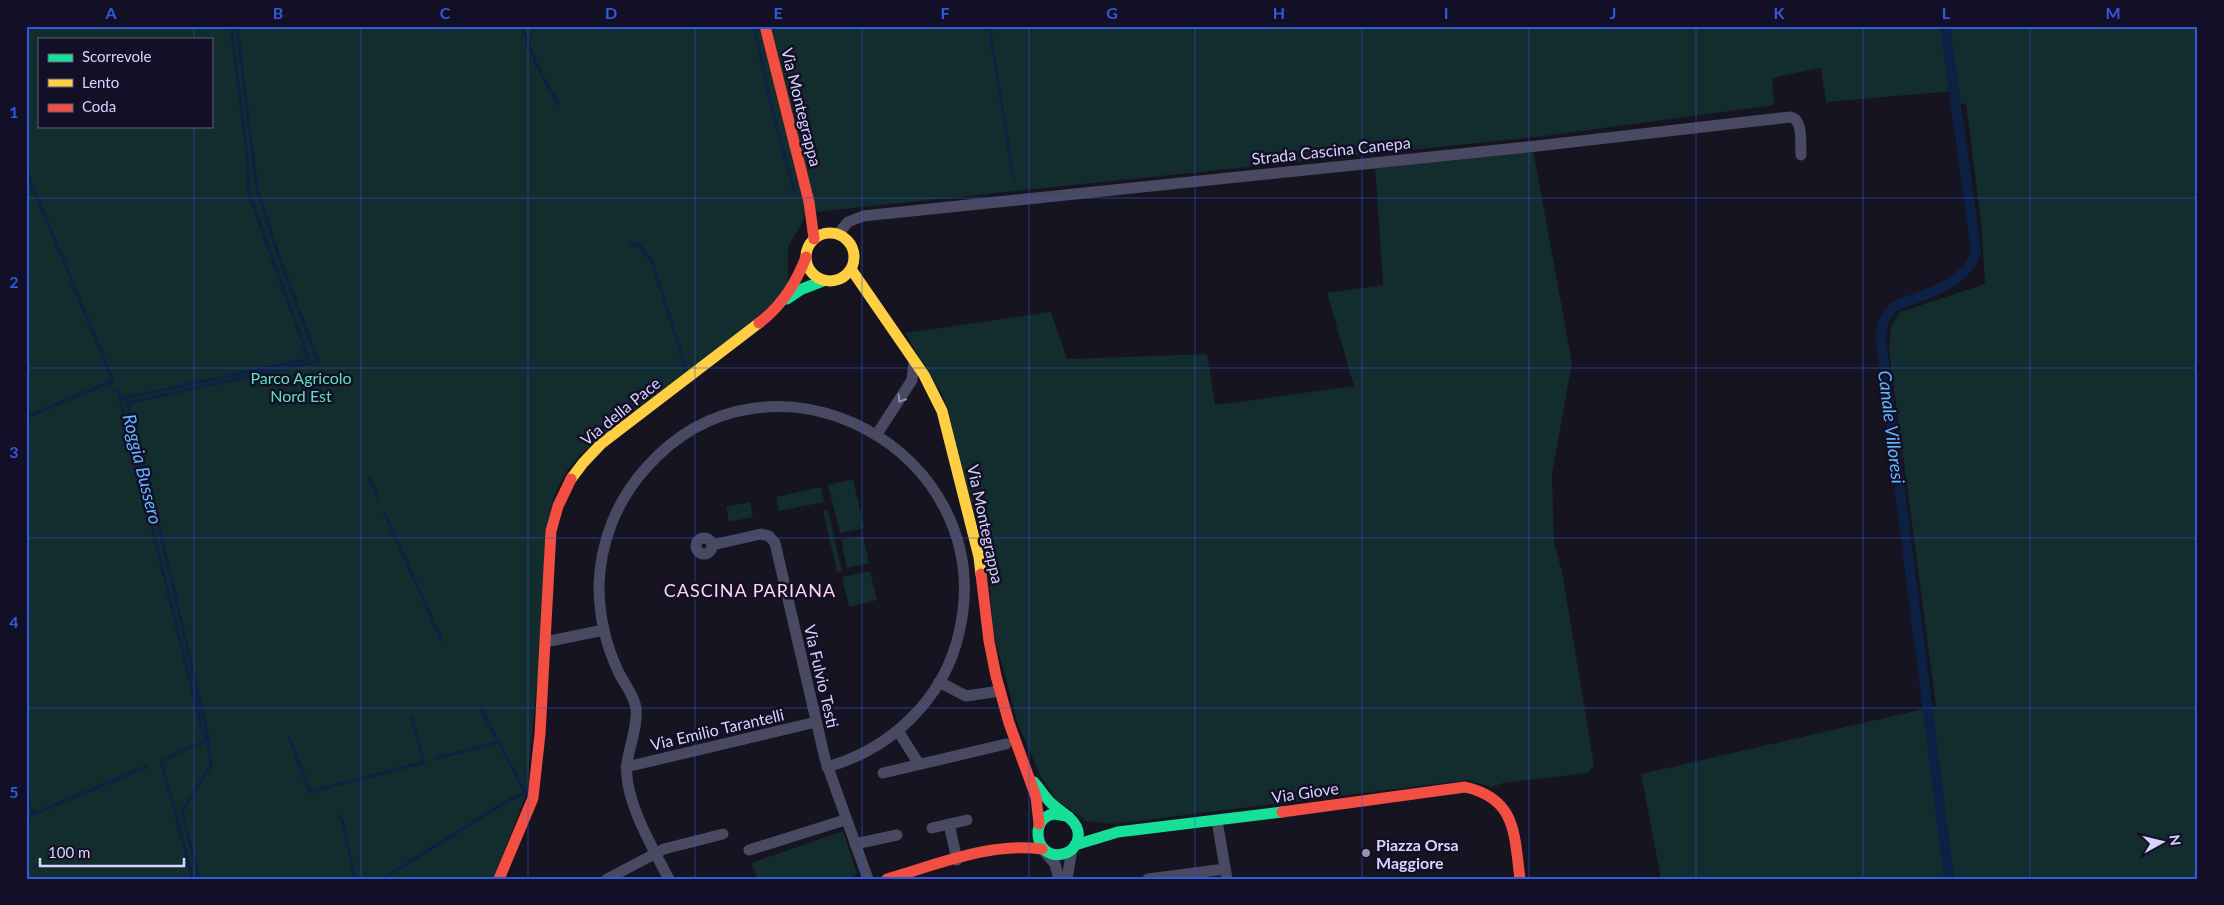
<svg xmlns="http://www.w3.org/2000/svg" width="2224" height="905" font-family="Lato,sans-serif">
	<rect width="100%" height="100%" fill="#161421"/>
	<!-- green -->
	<g fill="#132c2d" fill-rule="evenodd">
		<path d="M26 26H2198V879H1661L1641 774 1936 706 1889 350 1891 327 1900 312 1985 284 1981 221 1966 104H1956L1954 91 1826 102 1821 68 1772 78 1774 105 1545 136 805 213 803 221 788 247V291L761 318 582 453 566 472 555 494 546 528 540 654 526 795 493 879H26ZM39 39H211V126H39Z"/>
		<path d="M1533 150 1572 363 1552 474 1554 543 1562 571 1594 766 1587 773 1503 783 1492 787 1468 780 1113 824 1086 821 1057 800 1041 777 1018 724 994 635 987 563 944 398 905 333 1051 312 1067 359 1207 354 1215 405 1354 386 1327 293 1383 285 1375 166Z"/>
		<path d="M853 479 864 528 840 533 828 485Z"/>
		<path d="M821 487 824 502 779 511 776 497Z"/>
		<path d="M750 502 753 517 729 522 726 507Z"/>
		<path d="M828 510 842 571 837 572 823 511Z"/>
		<path d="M863 536 869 563 847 568 841 540Z"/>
		<path d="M870 571 877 600 849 607 842 577Z"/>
		<path d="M843 831 857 874 849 879H758L751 863Z"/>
	</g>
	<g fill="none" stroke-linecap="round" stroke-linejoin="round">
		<!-- stream -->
		<g stroke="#0d2144" stroke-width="3">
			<path d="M754 26 771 105 795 194"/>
			<path d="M989 26 1014 181"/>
			<path d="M26 31 38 26"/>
			<path d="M524 32C532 58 544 81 559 104"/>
			<path d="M26 170 113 381 26 417"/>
			<path d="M631 246 638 244 652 261 686 370"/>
			<path d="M117 390 120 399"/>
			<path d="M369 477 379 501"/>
			<path d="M384 512 442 641"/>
			<path d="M480 707 525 792"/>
			<path d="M289 737 310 792 424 762 411 716"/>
			<path d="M435 759 498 742"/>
			<path d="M26 795 34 814"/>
			<path d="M339 816 342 820 355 879"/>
			<path d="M26 817 148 766"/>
			<path d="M193 879 161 761 205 741 120 399 309 359 249 194 246 147 231 26"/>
			<path d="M199 879 182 811 211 765 207 732 153 501 127 403 318 361 277 251 257 189 237 26"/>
			<path d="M382 879 509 800 524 794"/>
		</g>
		<!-- canal -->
		<path stroke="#0d2144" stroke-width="10" d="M1945 26 1976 250C1968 285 1924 294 1895 306 1885 315 1881 325 1881 338L1949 879"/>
		<!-- street -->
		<g stroke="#4a4962" stroke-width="11">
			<path d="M838 234 848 222 863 216 1537 146 1790 117C1804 119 1800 144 1801 155"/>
			<path d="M877 434 912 380 914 361"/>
			<circle cx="704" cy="546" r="8"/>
			<path d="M712 545 761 534 769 536 775 543 825 759 868 879"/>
			<path d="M545 642 604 630"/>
			<path d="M939 682 966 696 1000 691"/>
			<path d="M898 731 919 764"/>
			<path d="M626 767 816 722"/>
			<path d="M883 773 1006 744"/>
			<path d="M1217 821 1227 879"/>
			<path d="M949 824 957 860"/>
			<path d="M932 828 967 820"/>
			<path d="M855 844 897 835"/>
			<path d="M749 850 845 820"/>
			<path d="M1045 852 1055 864 1059 879"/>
			<path d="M607 879 664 849 723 834"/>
			<path d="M669 879C653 849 623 798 627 764 629 746 638 727 636 708 634 695 625 685 619 673 606 646 599 616 599 586 600 542 617 500 646 468 771 326 1002 451 959 633 944 699 891 749 827 767"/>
			<path d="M1067 879 1072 849"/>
			<path d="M1148 879 1225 869"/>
		</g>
		<!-- fast -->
		<g stroke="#16e098" stroke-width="11">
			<path d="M787 299 802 289 823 281"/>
			<path d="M1034 782C1040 789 1045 797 1051 803 1061 813 1081 821 1078 838 1077 845 1072 851 1066 853 1035 864 1028 817 1054 814 1058 814 1064 816 1069 817"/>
			<path d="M1075 845 1118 832 1282 812"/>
		</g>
		<!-- slow -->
		<g stroke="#ffcf43" stroke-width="11">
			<circle cx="830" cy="257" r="24"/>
			<path d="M851 269 924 375 942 411 979 557 981 574"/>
			<path d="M571 479 583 463 601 444 759 323"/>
		</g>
		<!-- jam -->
		<g stroke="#f24e42" stroke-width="11">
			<path d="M765 26 809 202 814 239"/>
			<path d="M759 323C782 306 796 283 806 257"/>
			<path d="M981 574 989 641 996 676 1009 723 1036 797 1039 824"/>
			<path d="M1282 812 1465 787C1517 799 1514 834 1520 879"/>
			<path d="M499 879 533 798 540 734 551 531 558 506 571 479"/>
			<path d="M887 879C936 865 990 842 1042 849"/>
		</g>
	</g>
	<!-- one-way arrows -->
	<defs><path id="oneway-chevron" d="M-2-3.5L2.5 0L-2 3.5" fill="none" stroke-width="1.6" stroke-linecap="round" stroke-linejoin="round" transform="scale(1.25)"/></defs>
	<use stroke="#928eb0" href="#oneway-chevron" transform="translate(901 399) rotate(123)"/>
	<!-- grid -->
	<path fill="none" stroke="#305bdc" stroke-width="1" stroke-opacity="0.55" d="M194 26V39M361 26V879M528 26V879M695 26V879M862 26V879M1029 26V879M1195 26V879M1362 26V879M1529 26V879M1696 26V879M1863 26V879M2030 26V879M194 126V879M26 198H2198M26 368H2198M26 538H2198M26 708H2198"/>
	<!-- markers -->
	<circle fill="#9591b1" stroke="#130f26" stroke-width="2" cx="1366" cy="853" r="5"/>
	<g text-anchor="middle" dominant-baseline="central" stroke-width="5" stroke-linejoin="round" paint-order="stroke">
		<!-- street labels -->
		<g font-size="16" fill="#d9d4ff" stroke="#130f26">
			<text transform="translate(802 107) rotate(76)">Via Montegrappa</text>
			<text transform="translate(1331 150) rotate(-6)">Strada Cascina Canepa</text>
			<text transform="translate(620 411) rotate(-39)">Via della Pace</text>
			<text transform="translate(986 524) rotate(78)">Via Montegrappa</text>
			<text transform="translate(822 676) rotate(77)">Via Fulvio Testi</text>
			<text transform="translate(717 729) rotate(-13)">Via Emilio Tarantelli</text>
			<text transform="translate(1305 792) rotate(-8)">Via Giove</text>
		</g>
		<!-- park labels -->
		<g font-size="16" fill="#5fe0c0" stroke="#130f26">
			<text x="301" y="377">Parco Agricolo<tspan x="301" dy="18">Nord Est</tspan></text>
		</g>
		<!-- poi labels -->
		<g font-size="16" font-weight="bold" fill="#d9d4ff" stroke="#130f26" text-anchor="start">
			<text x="1376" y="844">Piazza Orsa<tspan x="1376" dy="18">Maggiore</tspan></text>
		</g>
		<!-- water labels -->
		<g font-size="18" font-style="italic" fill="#62b6ff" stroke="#130f26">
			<text transform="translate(1892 427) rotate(83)">Canale Villoresi</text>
			<text transform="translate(143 469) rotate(76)">Roggia Bussero</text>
		</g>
		<!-- neighbourhood labels -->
		<g font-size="18" letter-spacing="1" fill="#ffd6f0" stroke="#130f26">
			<text x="750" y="590">CASCINA PARIANA</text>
		</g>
	</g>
	<!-- border -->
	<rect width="2224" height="905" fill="none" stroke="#130f26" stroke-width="55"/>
	<!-- legend -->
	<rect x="38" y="38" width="175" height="90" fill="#130f26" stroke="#625e7d"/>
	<rect x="48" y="54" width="25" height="8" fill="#16e098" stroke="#625e7d"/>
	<text x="82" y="62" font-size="15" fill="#d9d4ff">Scorrevole</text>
	<rect x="48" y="79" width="25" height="8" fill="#ffcf43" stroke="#625e7d"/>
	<text x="82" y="88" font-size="15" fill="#d9d4ff">Lento</text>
	<rect x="48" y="104" width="25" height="8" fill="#f24e42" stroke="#625e7d"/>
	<text x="82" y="112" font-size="15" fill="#d9d4ff">Coda</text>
	<!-- north arrow -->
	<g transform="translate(2162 842) rotate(82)" stroke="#130f26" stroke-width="4" paint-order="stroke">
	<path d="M0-4L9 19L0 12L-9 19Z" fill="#d9d4ff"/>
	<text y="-8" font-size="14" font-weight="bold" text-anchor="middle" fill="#d9d4ff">N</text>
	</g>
	<!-- scale -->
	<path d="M40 858v8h144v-8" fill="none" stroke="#d9d4ff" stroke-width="2.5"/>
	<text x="48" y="858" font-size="15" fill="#d9d4ff" stroke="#130f26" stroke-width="4" paint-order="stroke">100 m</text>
	<rect x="28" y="28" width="2168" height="850" fill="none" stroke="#305bdc" stroke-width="2"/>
	<g font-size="16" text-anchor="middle" font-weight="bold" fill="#305bdc">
		<text x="111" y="19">A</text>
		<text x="278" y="19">B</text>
		<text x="445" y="19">C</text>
		<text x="611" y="19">D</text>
		<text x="778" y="19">E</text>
		<text x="945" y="19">F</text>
		<text x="1112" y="19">G</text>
		<text x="1279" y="19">H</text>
		<text x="1446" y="19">I</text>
		<text x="1613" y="19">J</text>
		<text x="1779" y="19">K</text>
		<text x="1946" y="19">L</text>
		<text x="2113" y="19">M</text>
		<text x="14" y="118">1</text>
		<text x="14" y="288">2</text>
		<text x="14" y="458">3</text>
		<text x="14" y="628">4</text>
		<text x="14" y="798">5</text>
	</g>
</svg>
